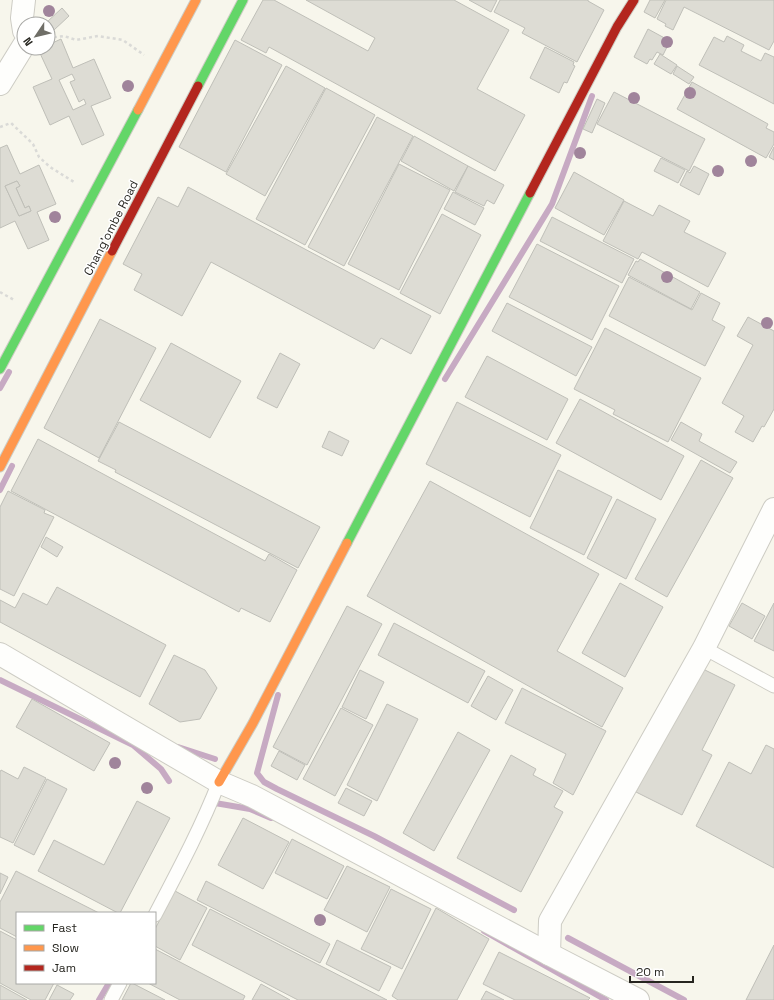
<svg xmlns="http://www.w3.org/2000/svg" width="774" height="1000" font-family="'Space Grotesk',sans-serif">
	<rect width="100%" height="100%" fill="#f7f6ec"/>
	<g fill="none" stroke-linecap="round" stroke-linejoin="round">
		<!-- stream -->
		<g stroke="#c7aac3" stroke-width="6">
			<path d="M445 379 552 204 592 96"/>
			<path d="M0 388 9 372"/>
			<path d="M0 490 12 466"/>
			<path d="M0 680 133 745 161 769 169 781"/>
			<path d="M278 695 257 773 264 782 277 789 374 836 514 910"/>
			<path d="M178 747 215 759"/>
			<path d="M212 806 215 803 250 809 271 818"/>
			<path d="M484 931 606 1000"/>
			<path d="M568 938 684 1000"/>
			<path d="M99 1000 109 983"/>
		</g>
	</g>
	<!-- building -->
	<g fill="#dddcd4" stroke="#bfbfb8" fill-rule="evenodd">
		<path d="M263 0H274L368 51 375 38 306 0H454L509 30 477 89 525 115 495 171 269 47 266 53 241 40Z"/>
		<path d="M469 0H497L491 12Z"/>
		<path d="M500 0H588V1L604 10 577 62 522 33 525 28 494 12Z"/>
		<path d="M650 0H665L655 18 644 12Z"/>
		<path d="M666 0H774V41L769 50 684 7 673 30 665 26 666 24 657 19Z"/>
		<path d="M62 8 69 16 54 30 47 22Z"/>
		<path d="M648 29 670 41 663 55 657 52 652 60 650 59 647 64 634 57Z"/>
		<path d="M727 36 744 45 741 51 761 61 765 53 774 57V104L699 65 714 37 724 42Z"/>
		<path d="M61 39 73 68 94 59 111 98 91 106 104 135 82 145 69 116 50 125 33 87 52 79 38 49 41 48H48V45ZM72 74 75 80 70 82 79 102 84 99 86 104 73 110 59 80Z"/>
		<path d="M235 40 282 65 226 172 179 147Z"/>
		<path d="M545 47 574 62 573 65 575 66 567 83 564 82 559 93 530 78Z"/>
		<path d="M660 54 677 65 671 74 654 64Z"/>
		<path d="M286 66 325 88 265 196 226 174Z"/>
		<path d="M677 66 694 77 689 84 673 74Z"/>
		<path d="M692 82 768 124 766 128 774 132V144L766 158 677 109Z"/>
		<path d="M326 88 375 115 305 245 256 219Z"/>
		<path d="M614 92 705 139 689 171 597 124Z"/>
		<path d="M597 99 605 103 592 133 583 129Z"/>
		<path d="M377 117 413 136 344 266 308 247Z"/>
		<path d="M414 136 468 166 454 191 401 161Z"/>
		<path d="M7 145 20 174 39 165 56 204 37 212 49 240 28 249 15 221 0 228V148ZM17 181 20 186 16 188 25 208 29 206 31 211 19 216 5 186Z"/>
		<path d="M774 147V160L769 157Z"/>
		<path d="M661 158 685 170 678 183 654 171Z"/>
		<path d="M399 164 450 190 399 290 348 264Z"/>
		<path d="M468 166 504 185 494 204 487 200 484 206 455 192Z"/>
		<path d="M694 166 709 174 699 195 680 185 687 171 690 173Z"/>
		<path d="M574 172 624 200 604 235 555 208Z"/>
		<path d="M17 181 20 186 16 188 25 208 29 206 31 211 19 216 5 186Z"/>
		<path d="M188 187 431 316 411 354 381 338 374 349 211 262 182 316 134 290 142 274 123 264 158 197 178 207Z"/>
		<path d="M453 192 484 208 475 225 444 209Z"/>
		<path d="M624 201 653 216 659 205 690 221 684 232 726 253 708 287 642 252 638 259 603 241Z"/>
		<path d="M442 214 481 235 440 314 400 293Z"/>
		<path d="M552 217 634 259 622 283 540 241Z"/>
		<path d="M537 244 619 286 592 340 509 297Z"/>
		<path d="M640 259 700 292 691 309 628 275 636 261 638 262Z"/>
		<path d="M629 277 692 310 701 293 720 303 712 320 725 327 705 366 609 316Z"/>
		<path d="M507 303 592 347 576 376 492 331Z"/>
		<path d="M748 317 774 331V409L764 427 762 426 753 442 735 432 744 416 722 403 753 345 737 336Z"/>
		<path d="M100 319 156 348 99 458 44 428Z"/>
		<path d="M605 328 701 378 668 442 613 414 615 410 574 389Z"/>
		<path d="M171 343 241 381 210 438 140 400Z"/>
		<path d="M280 353 300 364 277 408 257 398Z"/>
		<path d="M487 356 568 399 547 440 465 397Z"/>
		<path d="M580 399 684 456 661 500 556 443Z"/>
		<path d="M457 402 561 455 530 517 426 464Z"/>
		<path d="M119 422 320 527 298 568 115 472 116 470 98 461Z"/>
		<path d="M681 422 702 434 699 441 737 462 730 473 671 440Z"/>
		<path d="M329 431 349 441 342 456 322 447Z"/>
		<path d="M38 439 265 561 269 554 297 570 270 622 241 608 239 612 11 491Z"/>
		<path d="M701 460 733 478 667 597 635 579Z"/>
		<path d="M558 470 612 497 584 555 530 528Z"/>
		<path d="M430 481 599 574 557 651 623 688 602 727 367 596Z"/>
		<path d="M8 491 45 510 44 513 54 517 14 596 0 589V507Z"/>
		<path d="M617 499 656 519 626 579 587 558Z"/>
		<path d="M46 537 63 547 57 557 41 547Z"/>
		<path d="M620 583 663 607 625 677 582 653Z"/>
		<path d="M57 587 166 645 140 697 0 622V600L15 608 23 593 47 605Z"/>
		<path d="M742 603 765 616 752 639 729 626Z"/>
		<path d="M774 603V651L754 641Z"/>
		<path d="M347 606 382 624 307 765 273 747Z"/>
		<path d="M394 623 485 671 468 703 378 655Z"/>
		<path d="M174 655 205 670 217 688 200 719 180 722 149 704Z"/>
		<path d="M699 667 735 685 702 750 712 755 682 815 636 792Z"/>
		<path d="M360 670 384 682 366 719 342 707Z"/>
		<path d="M488 676 513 690 496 720 471 706Z"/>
		<path d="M522 688 606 731 573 795 553 783 566 754 505 723Z"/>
		<path d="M32 699 110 743 94 771 16 727Z"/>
		<path d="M387 704 418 719 377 801 347 785Z"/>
		<path d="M341 708 373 725 335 796 303 779Z"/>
		<path d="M458 732 490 750 434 851 403 833Z"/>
		<path d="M766 745 774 749V868L696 826 729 762 751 774Z"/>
		<path d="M279 751 305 765 297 780 271 766Z"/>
		<path d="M511 755 536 769 533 775 563 791 554 807 563 812 521 892 457 858Z"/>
		<path d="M24 767 46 778 13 843 0 837V772L1 770 18 779Z"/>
		<path d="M47 779 67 789 34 855 14 845Z"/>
		<path d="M346 788 372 801 364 816 338 803Z"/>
		<path d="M137 801 170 818 120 913H118L38 871 54 840 104 865Z"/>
		<path d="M243 818 289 842 263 889 218 865Z"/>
		<path d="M292 839 344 866 327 899 275 873Z"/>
		<path d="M347 866 390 887 367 932 324 910Z"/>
		<path d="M16 871 99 913H17V937L0 928V902Z"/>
		<path d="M0 873 8 877 0 894Z"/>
		<path d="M206 881 330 944 320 963 197 900Z"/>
		<path d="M391 889 431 909 402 969 361 949Z"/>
		<path d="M175 891 207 908 180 960 155 946V929Z"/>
		<path d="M436 908 489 939 457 1000H398L392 996Z"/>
		<path d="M210 909 387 1000H298L192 945Z"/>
		<path d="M0 931 17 940V983H54L45 1000H31L0 983Z"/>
		<path d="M337 940 391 967 379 991 326 964Z"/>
		<path d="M774 945V1000H746Z"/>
		<path d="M155 949 245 996 243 1000H180L148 983H155Z"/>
		<path d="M499 952 590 998 588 1000H515L483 984Z"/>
		<path d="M131 983H132L165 1000H122Z"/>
		<path d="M261 984 290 1000H252Z"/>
		<path d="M0 985 27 1000H0Z"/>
		<path d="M57 985 74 994 70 1000H49Z"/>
		<path d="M486 991 504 1000H481Z"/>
	</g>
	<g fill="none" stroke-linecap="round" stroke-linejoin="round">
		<defs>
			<g id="lane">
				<path d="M704 648 774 686"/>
				<path d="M155 915C178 871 201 828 219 782"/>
				<path d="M111 1000 120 983"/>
			</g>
			<g id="street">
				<path d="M24 31 22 18 24 0"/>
				<path d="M0 84 24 45"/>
				<path d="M0 654 219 782 252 796 549 954 638 1000"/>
				<path d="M549 954 550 921 704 648 774 509"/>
			</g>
			<g id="fast">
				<path d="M198 86 243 0"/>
				<path d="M0 369 138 110"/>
				<path d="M347 543 530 193"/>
			</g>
			<g id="slow">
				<path d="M138 110 196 0"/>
				<path d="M0 467 112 251"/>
				<path d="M219 782 253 723 347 543"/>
			</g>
			<g id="jam">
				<path d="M530 193 617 27 634 0"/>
				<path d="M112 251 198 86"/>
			</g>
		</defs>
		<!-- lane casing -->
		<use href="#lane" stroke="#cdccc4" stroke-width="15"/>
		<!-- street casing -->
		<use href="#street" stroke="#cdccc4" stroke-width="24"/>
		<!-- fast casing -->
		<use href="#fast" stroke="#cdccc4" stroke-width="11"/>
		<!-- slow casing -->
		<use href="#slow" stroke="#cdccc4" stroke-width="11"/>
		<!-- jam casing -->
		<use href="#jam" stroke="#cdccc4" stroke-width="11"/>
		<!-- path -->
		<g stroke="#dadad7" stroke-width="2.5" stroke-dasharray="3 3" stroke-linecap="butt">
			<path d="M48 38 64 36 76 40 98 36 123 40 144 55"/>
			<path d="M0 127 11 123 33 144 39 157 50 167 74 182"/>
			<path d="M0 292 14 300"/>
		</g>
		<!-- lane -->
		<use href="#lane" stroke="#fefefc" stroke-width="13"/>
		<!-- street -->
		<use href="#street" stroke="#fefefc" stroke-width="22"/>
		<!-- fast -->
		<use href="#fast" stroke="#63d668" stroke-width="9"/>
		<!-- slow -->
		<use href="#slow" stroke="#ff974d" stroke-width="9"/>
		<!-- jam -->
		<use href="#jam" stroke="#b3261e" stroke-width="9"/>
	</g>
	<!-- trees -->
	<g fill="#a0849b">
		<circle cx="49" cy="11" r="6"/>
		<circle cx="667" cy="42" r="6"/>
		<circle cx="128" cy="86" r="6"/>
		<circle cx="690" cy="93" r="6"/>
		<circle cx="634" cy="98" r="6"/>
		<circle cx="580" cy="153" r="6"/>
		<circle cx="751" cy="161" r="6"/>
		<circle cx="718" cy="171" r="6"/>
		<circle cx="55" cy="217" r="6"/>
		<circle cx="667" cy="277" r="6"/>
		<circle cx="767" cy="323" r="6"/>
		<circle cx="115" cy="763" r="6"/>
		<circle cx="147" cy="788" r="6"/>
		<circle cx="320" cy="920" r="6"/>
	</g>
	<g text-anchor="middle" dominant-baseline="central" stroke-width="3" stroke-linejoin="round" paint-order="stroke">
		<!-- street labels -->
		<g font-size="12" fill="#26251f" stroke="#fff">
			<text transform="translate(111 228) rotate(-63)">Chang'ombe Road</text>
		</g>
	</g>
	<!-- legend -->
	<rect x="16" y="912" width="140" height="72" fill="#ffffff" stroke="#a8a8a5"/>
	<rect x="24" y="925" width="20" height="6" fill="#63d668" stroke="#a8a8a5"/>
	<text x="52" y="932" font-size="12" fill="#26251f">Fast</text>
	<rect x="24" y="945" width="20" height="6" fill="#ff974d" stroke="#a8a8a5"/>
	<text x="52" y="952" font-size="12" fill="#26251f">Slow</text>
	<rect x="24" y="965" width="20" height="6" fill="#b3261e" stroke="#a8a8a5"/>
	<text x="52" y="972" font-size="12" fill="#26251f">Jam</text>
	<!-- north arrow -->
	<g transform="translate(36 36) rotate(235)"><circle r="19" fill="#ffffff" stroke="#a8a8a5"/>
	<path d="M0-3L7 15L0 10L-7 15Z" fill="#6f6e67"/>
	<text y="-6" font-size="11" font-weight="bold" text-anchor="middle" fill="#26251f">N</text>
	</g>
	<!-- scale -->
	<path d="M630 976v6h63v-6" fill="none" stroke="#26251f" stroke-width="2"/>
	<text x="636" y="976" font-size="12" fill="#26251f" stroke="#ffffff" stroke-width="3" paint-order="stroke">20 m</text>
</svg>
